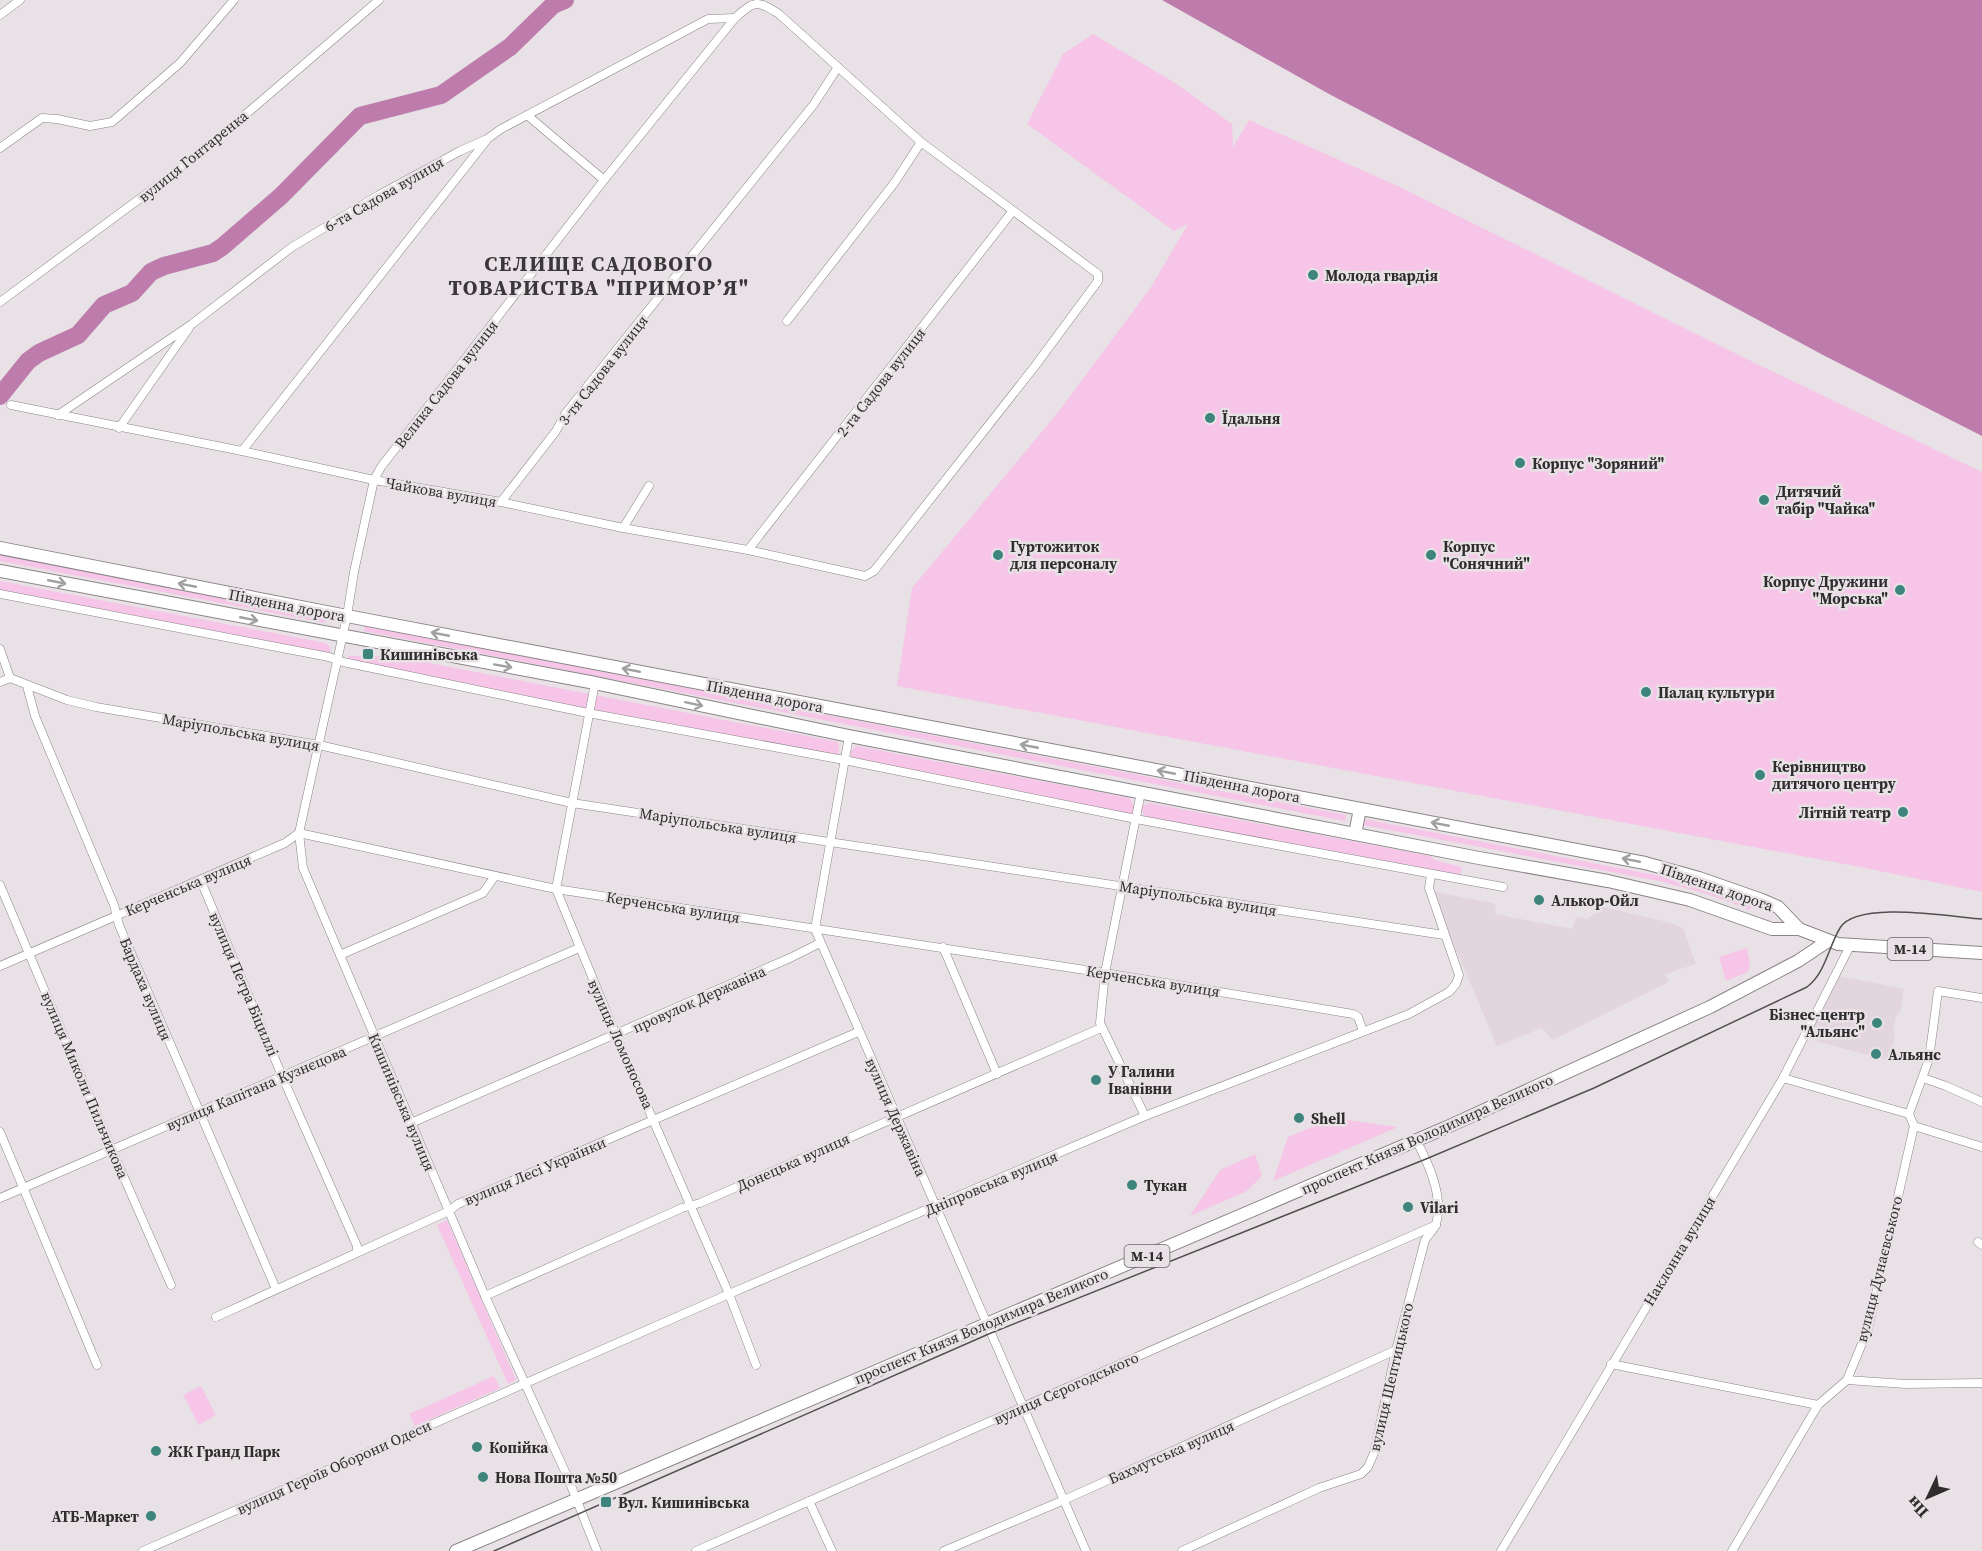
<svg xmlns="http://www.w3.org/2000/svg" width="1982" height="1551" font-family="'Source Serif 4',serif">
	<rect width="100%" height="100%" fill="#e8e2e6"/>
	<!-- built -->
	<g fill="#e2d5de">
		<path d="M1431 891 1493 903 1496 906 1495 914 1572 929 1576 917 1587 919 1604 907 1671 923 1683 928 1696 964 1665 974 1669 982 1553 1040 1542 1028 1497 1046Z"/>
		<path d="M1838 976 1904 989 1900 1013 1896 1016 1893 1031 1895 1035 1890 1061 1808 1039Z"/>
	</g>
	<!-- green -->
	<g fill="#f6c5e7">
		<path d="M1093 34 1175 83 1232 124 1233 147 1249 120 1398 186 1753 362 1982 472V892L1855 866 897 686 912 588 1059 411 1151 287 1188 224 1174 231 1027 124 1063 54Z"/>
		<path d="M0 555 327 618 325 623 0 561Z"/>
		<path d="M0 581 326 643 330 647V652L328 653 0 591Z"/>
		<path d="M365 626 1346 815 1345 821 364 631Z"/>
		<path d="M348 656H393L838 742 839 752 837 755 580 707 348 660Z"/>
		<path d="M856 746 1130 798 1135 809 1131 814 851 759V751Z"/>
		<path d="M1149 803 1430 856 1434 860 1462 867 1460 875 1146 818 1142 811 1143 806Z"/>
		<path d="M1364 819 1660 876 1706 889 1751 906 1750 910 1704 893 1659 881 1363 825Z"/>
		<path d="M1747 948 1750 965 1748 972 1726 981 1719 957Z"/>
		<path d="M1333 1118 1398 1127 1273 1181 1288 1137Z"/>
		<path d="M1255 1154 1262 1176 1247 1191 1190 1216 1220 1170Z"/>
		<path d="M447 1220 516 1380 508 1384 437 1225Z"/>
		<path d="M494 1376 500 1388 415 1426 409 1414Z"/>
		<path d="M201 1386 216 1415 199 1425 183 1395Z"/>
	</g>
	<!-- water -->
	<path fill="#be7cac" d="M1162 0H1982V436L1823 355 1628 250 1329 94Z"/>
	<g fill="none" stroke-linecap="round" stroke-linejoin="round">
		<!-- river -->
		<path stroke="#be7cac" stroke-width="18" d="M0 396 28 361 39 353 78 335 104 305 132 293 151 272 164 266 213 253 222 247 281 196 360 116 441 95 510 47 553 5 565 0"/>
		<defs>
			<g id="minor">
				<path d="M0 15 20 0"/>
				<path d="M527 115 604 180"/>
				<path d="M0 148 42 118 57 119 90 126 112 122 180 63 234 0"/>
				<path d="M0 302 196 157 379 0"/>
				<path d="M787 321 895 182 921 142"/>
				<path d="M11 405 242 451 374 480 501 502 623 528 748 550 865 576 874 571 1035 366 1098 281V274L921 142 779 14C757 0 755 0 735 18L604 180 381 467 374 480 354 572 347 616 299 833 303 868 485 1296 568 1478 597 1551"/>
				<path d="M58 415 192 324 292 247 379 195 460 151 487 139 501 129 708 19 735 18"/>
				<path d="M119 428 189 328"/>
				<path d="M242 451 486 141"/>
				<path d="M501 502 556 431 565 414 814 104 838 67"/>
				<path d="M623 528 649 486"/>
				<path d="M748 550 1012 212"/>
				<path d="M0 594 329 657 343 662 588 713 844 760 1136 819 1503 887"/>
				<path d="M0 649 10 678"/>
				<path d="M0 682 10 678 67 700 96 707 319 745 572 803 1444 935"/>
				<path d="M595 683 556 889 616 1035 729 1294 756 1365"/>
				<path d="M27 686 35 716 114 905 119 925 276 1289"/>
				<path d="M849 736 815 929 1086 1551"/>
				<path d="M1141 792 1105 973 1100 1023 1145 1116"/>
				<path d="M201 881 282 1076 357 1246V1252"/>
				<path d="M0 885 112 1150 171 1285"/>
				<path d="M943 947 997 1074"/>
				<path d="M340 955 483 893 495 876"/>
				<path d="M0 966 285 843 299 833 556 889 1105 973 1353 1014 1358 1017 1363 1031"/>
				<path d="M1783 1078 1909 1114"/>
				<path d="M1923 1078 1946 1086 1982 1102"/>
				<path d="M411 1123 790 958 820 943"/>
				<path d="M1914 1126 1982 1147"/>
				<path d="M0 1132 97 1365"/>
				<path d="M0 1198 579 948"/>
				<path d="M1978 1242 1982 1245"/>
				<path d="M485 1296 682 1208 700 1203 1101 1028"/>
				<path d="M216 1317 449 1211 458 1204 858 1032"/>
				<path d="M1611 1364 1818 1405"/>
				<path d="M1847 1380 1906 1384 1982 1383"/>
				<path d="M809 1501 832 1551"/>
				<path d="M143 1551 729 1294 1145 1116 1409 1014 1449 992 1456 984 1459 975 1429 888 1431 874"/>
				<path d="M696 1551 1436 1225"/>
				<path d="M944 1551 1064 1500 1396 1350"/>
				<path d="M1182 1551 1319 1488 1361 1474 1368 1467 1374 1453 1396 1350 1425 1240C1428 1235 1434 1230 1436 1224 1444 1197 1429 1164 1416 1140"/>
				<path d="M1501 1551 1783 1078 1850 946"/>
				<path d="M1732 1551 1818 1405 1847 1380 1868 1329 1914 1126 1909 1114 1929 1059 1938 991 1982 998"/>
			</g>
			<g id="primary">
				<path d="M0 548 347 616 1645 863 1699 878 1762 900 1778 907 1799 929"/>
				<path d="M0 571 590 682 849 736 1479 858 1608 881 1690 900 1772 929H1799L1838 944 1982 953"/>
				<path d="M1355 834 1360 809"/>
				<path d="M456 1551 1445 1128 1710 1007 1798 961 1828 941"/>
			</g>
		</defs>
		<!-- minor casing -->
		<use href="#minor" stroke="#8a8488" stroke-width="9"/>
		<!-- primary casing -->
		<use href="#primary" stroke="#8a8488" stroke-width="14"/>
		<!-- minor -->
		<use href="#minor" stroke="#fff" stroke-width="8"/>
		<!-- primary -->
		<use href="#primary" stroke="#fff" stroke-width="12"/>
		<!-- tram -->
		<path stroke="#535052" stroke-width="1.5" d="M494 1551 991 1333 1426 1159 1594 1088 1807 987C1826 972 1828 948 1840 928 1857 900 1952 917 1982 919"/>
	</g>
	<!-- one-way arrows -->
	<defs><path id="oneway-shaft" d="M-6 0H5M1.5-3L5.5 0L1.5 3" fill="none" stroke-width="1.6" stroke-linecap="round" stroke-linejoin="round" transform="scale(1.5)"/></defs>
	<g stroke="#a1a0a1">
		<use href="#oneway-shaft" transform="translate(57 582) rotate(11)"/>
		<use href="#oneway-shaft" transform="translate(187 585) rotate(-169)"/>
		<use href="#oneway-shaft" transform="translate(249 619) rotate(11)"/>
		<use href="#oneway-shaft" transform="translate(440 634) rotate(-169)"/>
		<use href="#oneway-shaft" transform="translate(503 666) rotate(10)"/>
		<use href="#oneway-shaft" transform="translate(631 670) rotate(-169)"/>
		<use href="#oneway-shaft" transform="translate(694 704) rotate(12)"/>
		<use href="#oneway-shaft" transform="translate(1029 746) rotate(-169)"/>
		<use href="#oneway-shaft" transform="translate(1166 772) rotate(-169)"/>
		<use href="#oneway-shaft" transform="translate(1440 824) rotate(-169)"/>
		<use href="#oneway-shaft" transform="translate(1631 860) rotate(-169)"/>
	</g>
	<!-- markers -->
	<g fill="#3d847d" stroke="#e8e2e6" stroke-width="2">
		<circle cx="1313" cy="275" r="6"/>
		<circle cx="1210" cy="418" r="6"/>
		<circle cx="1520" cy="463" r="6"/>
		<circle cx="1764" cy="500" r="6"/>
		<circle cx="998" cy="555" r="6"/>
		<circle cx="1431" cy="555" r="6"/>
		<circle cx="1900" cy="590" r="6"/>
		<rect x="362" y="648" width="12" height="12" rx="3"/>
		<circle cx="1646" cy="692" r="6"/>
		<circle cx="1760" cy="775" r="6"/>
		<circle cx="1903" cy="812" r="6"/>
		<circle cx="1539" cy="900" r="6"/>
		<circle cx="1877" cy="1023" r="6"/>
		<circle cx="1876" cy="1054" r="6"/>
		<circle cx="1096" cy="1080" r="6"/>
		<circle cx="1299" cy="1118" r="6"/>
		<circle cx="1132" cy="1185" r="6"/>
		<circle cx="1408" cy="1207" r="6"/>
		<circle cx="477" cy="1447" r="6"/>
		<circle cx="156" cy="1451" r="6"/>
		<circle cx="483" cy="1477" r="6"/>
		<rect x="600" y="1496" width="12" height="12" rx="3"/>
		<circle cx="151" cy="1516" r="6"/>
	</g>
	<g text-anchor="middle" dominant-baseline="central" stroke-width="5" stroke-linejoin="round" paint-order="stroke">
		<!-- shield labels -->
		<g fill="#e8e2e6" stroke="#666365" stroke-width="1.5">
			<rect x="1887.5" y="938" width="45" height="22" rx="4.5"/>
			<rect x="1124.5" y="1245" width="45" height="22" rx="4.5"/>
		</g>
		<g font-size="14" font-weight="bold" fill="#2f2d2e">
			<text x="1910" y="949">М-14</text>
			<text x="1147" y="1256">М-14</text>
		</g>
		<!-- street labels -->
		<g font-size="15" fill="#2f2d2e" stroke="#e8e2e6">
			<text transform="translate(193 156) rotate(-39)">вулиця Гонтаренка</text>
			<text transform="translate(384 194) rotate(-30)">6-та Садова вулиця</text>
			<text transform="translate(603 370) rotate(-52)">3-тя Садова вулиця</text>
			<text transform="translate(881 382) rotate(-52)">2-га Садова вулиця</text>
			<text transform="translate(446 384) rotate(-52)">Велика Садова вулиця</text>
			<text transform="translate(441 492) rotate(10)">Чайкова вулиця</text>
			<text transform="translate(287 605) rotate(11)">Південна дорога</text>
			<text transform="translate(765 696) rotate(11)">Південна дорога</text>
			<text transform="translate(241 732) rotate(10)">Маріупольська вулиця</text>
			<text transform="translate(1242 786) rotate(11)">Південна дорога</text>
			<text transform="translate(718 825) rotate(9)">Маріупольська вулиця</text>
			<text transform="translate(188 885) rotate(-23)">Керченська вулиця</text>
			<text transform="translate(1717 887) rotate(19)">Південна дорога</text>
			<text transform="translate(1198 898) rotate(9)">Маріупольська вулиця</text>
			<text transform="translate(673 907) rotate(9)">Керченська вулиця</text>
			<text transform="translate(1153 981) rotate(9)">Керченська вулиця</text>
			<text transform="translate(244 984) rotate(67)">вулиця Петра Біциллі</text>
			<text transform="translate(146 989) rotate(67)">Бардаха вулиця</text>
			<text transform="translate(699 999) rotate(-24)">провулок Державіна</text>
			<text transform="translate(621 1044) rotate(66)">вулиця Ломоносова</text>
			<text transform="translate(85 1085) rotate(67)">вулиця Миколи Пильчикова</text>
			<text transform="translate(256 1088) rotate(-23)">вулиця Капітана Кузнєцова</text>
			<text transform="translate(402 1102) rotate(67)">Кишинівська вулиця</text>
			<text transform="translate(896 1117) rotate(66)">вулиця Державіна</text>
			<text transform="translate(1427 1134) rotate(-24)">проспект Князя Володимира Великого</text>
			<text transform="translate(793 1162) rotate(-24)">Донецька вулиця</text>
			<text transform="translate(535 1171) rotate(-23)">вулиця Лесі Українки</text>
			<text transform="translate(991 1183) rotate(-23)">Дніпровська вулиця</text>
			<text transform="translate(1679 1251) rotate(-59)">Наклонна вулиця</text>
			<text transform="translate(1879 1269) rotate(-76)">вулиця Дунаєвського</text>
			<text transform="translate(981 1326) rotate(-23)">проспект Князя Володимира Великого</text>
			<text transform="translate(1391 1377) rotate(-77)">вулиця Шептицького</text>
			<text transform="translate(1066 1388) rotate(-24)">вулиця Сєрогодського</text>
			<text transform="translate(1171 1452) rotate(-24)">Бахмутська вулиця</text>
			<text transform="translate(334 1467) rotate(-24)">вулиця Героїв Оборони Одеси</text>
		</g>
		<!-- poi labels -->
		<g font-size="15" font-weight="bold" fill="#2f2d2e" stroke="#e8e2e6" text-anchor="start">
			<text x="1325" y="275">Молода гвардія</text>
			<text x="1222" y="418">Їдальня</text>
			<text x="1532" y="463">Корпус "Зоряний"</text>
			<text x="1776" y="491">Дитячий<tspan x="1776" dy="17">табір "Чайка"</tspan></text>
			<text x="1010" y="546">Гуртожиток<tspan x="1010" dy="17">для персоналу</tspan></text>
			<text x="1443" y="546">Корпус<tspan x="1443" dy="17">"Сонячний"</tspan></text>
			<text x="1888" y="581" text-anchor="end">Корпус Дружини<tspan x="1888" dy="17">"Морська"</tspan></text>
			<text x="380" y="654">Кишинівська</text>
			<text x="1658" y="692">Палац культури</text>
			<text x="1772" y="766">Керівництво<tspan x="1772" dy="17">дитячого центру</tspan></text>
			<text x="1891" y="812" text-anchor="end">Літній театр</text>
			<text x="1551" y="900">Алькор-Ойл</text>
			<text x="1865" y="1014" text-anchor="end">Бізнес-центр<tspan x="1865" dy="17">"Альянс"</tspan></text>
			<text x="1888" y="1054">Альянс</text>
			<text x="1108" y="1071">У Галини<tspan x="1108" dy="17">Іванівни</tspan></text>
			<text x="1311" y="1118">Shell</text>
			<text x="1144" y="1185">Тукан</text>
			<text x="1420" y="1207">Vilari</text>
			<text x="489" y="1447">Копійка</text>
			<text x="168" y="1451">ЖК Гранд Парк</text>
			<text x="495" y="1477">Нова Пошта №50</text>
			<text x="618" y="1502">Вул. Кишинівська</text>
			<text x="139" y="1516" text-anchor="end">АТБ-Маркет</text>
		</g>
		<!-- district labels -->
		<g font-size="21" font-weight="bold" letter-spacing="1.5" fill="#3b3639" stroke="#e8e2e6">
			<text x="599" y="263">СЕЛИЩЕ САДОВОГО<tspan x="599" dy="24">ТОВАРИСТВА "ПРИМОР’Я"</tspan></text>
		</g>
	</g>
	<!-- north arrow -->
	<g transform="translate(1928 1497) rotate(226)" stroke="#e8e2e6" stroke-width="4.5" paint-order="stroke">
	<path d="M0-4.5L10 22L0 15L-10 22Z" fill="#2f2d2e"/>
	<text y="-9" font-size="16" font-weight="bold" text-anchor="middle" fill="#2f2d2e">Пн</text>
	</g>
</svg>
